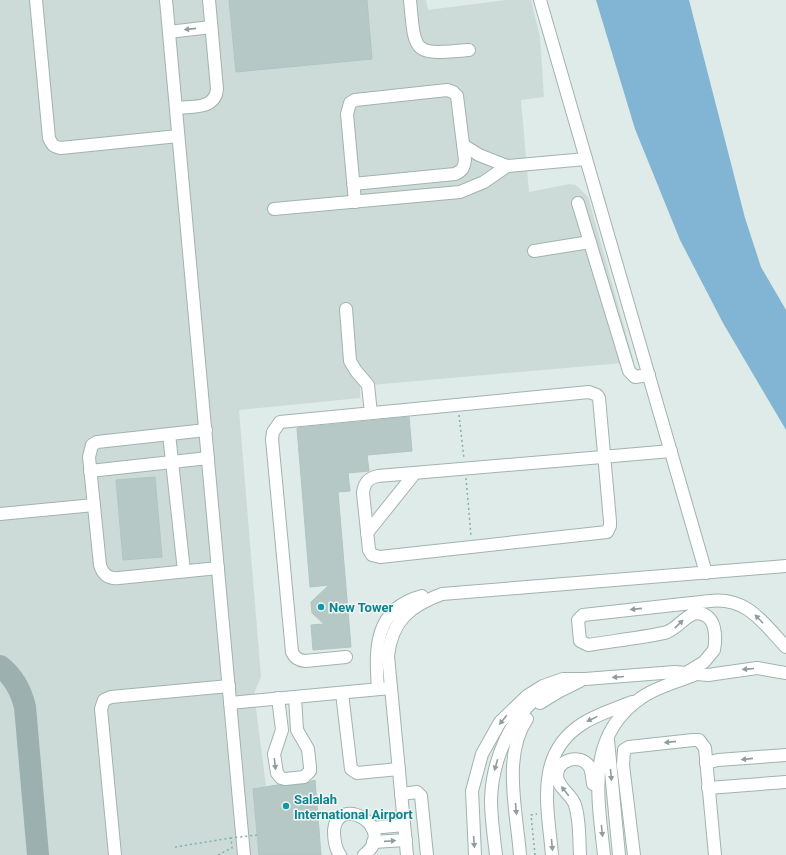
<svg xmlns="http://www.w3.org/2000/svg" width="786" height="855" font-family="Roboto,sans-serif">
	<rect width="100%" height="100%" fill="#deebe8"/>
	<!-- built -->
	<path fill="#ccdbd7" d="M0 0H426L428 10 506 0H531L540 37 544 97 521 100 529 192 570 184 576 185 588 197 634 362 360 386V398L239 410 261 677 254 693 266 786 315 780 321 855H0Z"/>
	<!-- water -->
	<path fill="#82b5d4" d="M596 0H689L745 218 761 267 786 310V430L723 323 680 240 635 129Z"/>
	<g fill="none" stroke-linecap="round" stroke-linejoin="round">
		<!-- taxiway -->
		<path stroke="#9cb1af" stroke-width="22" d="M0 666C14 677 21 690 25 707L38 855"/>
	</g>
	<!-- building -->
	<g fill="#b6c8c5" stroke="#b0c5c1">
		<path d="M229 0H367L372 59 236 72Z"/>
		<path d="M409 417 412 451 367 455 369 471 348 473 350 491 338 492 351 647 313 650 311 625 324 624 312 613 311 602 329 585 310 587 297 428Z"/>
		<path d="M155 477 162 557 123 560 116 480Z"/>
		<path d="M315 780 321 855H259L253 789 278 785 286 786 305 784Z"/>
	</g>
	<g fill="none" stroke-linecap="round" stroke-linejoin="round">
		<defs>
			<g id="minor">
				<path d="M36 0 49 138C52 145 54 147 61 148L178 136"/>
				<path d="M166 0 244 855"/>
				<path d="M410 0C415 55 413 55 469 50"/>
				<path d="M540 0 706 573"/>
				<path d="M169 32 211 27"/>
				<path d="M176 108C192 106 215 110 217 89L209 0"/>
				<path d="M463 145 479 155 507 166 586 159"/>
				<path d="M353 184 455 174C462 171 464 168 465 160L457 96 453 92 447 90 355 100 350 103 347 114 355 202"/>
				<path d="M578 203 629 371 635 377 649 375"/>
				<path d="M274 209 460 192 484 182 507 166"/>
				<path d="M534 251 590 242"/>
				<path d="M346 309 350 361 356 371 368 385 371 413"/>
				<path d="M206 430 97 442 92 445 89 457 100 565C103 575 109 579 119 578L218 568"/>
				<path d="M169 434 184 571"/>
				<path d="M90 471 208 458"/>
				<path d="M0 514 94 505"/>
				<path d="M367 533 415 473"/>
				<path d="M346 657 305 661C298 660 295 658 292 652L272 439 273 432 280 422 589 392 597 395 599 398 610 521V526L607 532 380 557 372 555 369 550 363 493C364 483 368 478 378 476L579 459 671 451"/>
				<path d="M686 673 704 662 714 650C716 641 716 625 709 618 691 602 680 630 664 633 639 638 613 641 588 645L580 641 578 620 583 615 710 601C748 597 763 623 786 647"/>
				<path d="M378 689C375 648 374 609 422 596"/>
				<path d="M342 693 351 769 357 773 399 769"/>
				<path d="M278 698 282 730 274 754 277 773 281 778 285 779 304 777 310 771V767L308 749 297 730 295 697"/>
				<path d="M230 703 391 688"/>
				<path d="M540 703 558 692 580 681"/>
				<path d="M608 740 619 855"/>
				<path d="M706 763 718 760 786 755"/>
				<path d="M708 788 786 782"/>
				<path d="M401 794 417 792 421 796 427 855"/>
				<path d="M372 828 404 825"/>
				<path d="M373 842 406 840"/>
				<path d="M115 855 101 709 104 700 111 697 229 686"/>
				<path d="M340 855C335 848 334 840 334 831 337 792 399 828 364 855"/>
				<path d="M407 855 388 656C392 620 410 606 442 594L786 566"/>
				<path d="M475 855 472 791 482 754 500 722 527 696 543 686 563 679H585L675 672 708 675 757 668 786 673"/>
				<path d="M496 855C494 837 491 818 491 800 492 760 511 714 545 692"/>
				<path d="M520 855C517 814 502 755 527 719"/>
				<path d="M552 855C548 808 534 755 582 724 597 714 615 709 632 702"/>
				<path d="M580 855C579 839 580 820 575 805 572 794 558 789 557 776 557 760 579 753 589 766 592 771 592 778 593 784"/>
				<path d="M604 855C598 798 585 736 641 698 656 687 677 682 694 675"/>
				<path d="M634 855 623 765 624 750 629 747 693 740H699L705 748 715 855"/>
			</g>
		</defs>
		<!-- minor casing -->
		<use href="#minor" stroke="#a1b3b0" stroke-width="14"/>
		<!-- path -->
		<g stroke="#7db0ab" stroke-width="1.5" stroke-dasharray="2 3" stroke-linecap="butt">
			<path d="M459 415 464 459"/>
			<path d="M466 478 471 536"/>
			<path d="M175 847 231 838"/>
			<path d="M535 855 531 815 537 814"/>
		</g>
		<!-- minor -->
		<use href="#minor" stroke="#fff" stroke-width="12"/>
		<!-- path-bridge -->
		<path stroke="#7db0ab" stroke-width="1.5" stroke-dasharray="2 3" stroke-linecap="butt" d="M218 855 232 848 231 838 257 835"/>
	</g>
	<!-- one-way arrows -->
	<defs><path id="oneway-solid" d="M-6-.8H1V-3.2L6.5 0L1 3.2V.8H-6Z"/></defs>
	<g fill="#8f9d9c">
		<use href="#oneway-solid" transform="translate(190 29) rotate(174)"/>
		<use href="#oneway-solid" transform="translate(636 609) rotate(174)"/>
		<use href="#oneway-solid" transform="translate(759 619) rotate(-134)"/>
		<use href="#oneway-solid" transform="translate(679 624) rotate(-44)"/>
		<use href="#oneway-solid" transform="translate(748 669) rotate(175)"/>
		<use href="#oneway-solid" transform="translate(618 677) rotate(175)"/>
		<use href="#oneway-solid" transform="translate(592 719) rotate(154)"/>
		<use href="#oneway-solid" transform="translate(503 720) rotate(129)"/>
		<use href="#oneway-solid" transform="translate(670 742) rotate(174)"/>
		<use href="#oneway-solid" transform="translate(747 759) rotate(174)"/>
		<use href="#oneway-solid" transform="translate(275 764) rotate(83)"/>
		<use href="#oneway-solid" transform="translate(496 765) rotate(106)"/>
		<use href="#oneway-solid" transform="translate(611 775) rotate(85)"/>
		<use href="#oneway-solid" transform="translate(565 791) rotate(-129)"/>
		<use href="#oneway-solid" transform="translate(516 809) rotate(85)"/>
		<use href="#oneway-solid" transform="translate(602 831) rotate(84)"/>
		<use href="#oneway-solid" transform="translate(390 841) rotate(-4)"/>
		<use href="#oneway-solid" transform="translate(474 842) rotate(86)"/>
		<use href="#oneway-solid" transform="translate(552 845) rotate(85)"/>
	</g>
	<!-- markers -->
	<g fill="#0f9aa8" stroke="#eff7f5" stroke-width="1.5">
		<circle cx="321" cy="607" r="4"/>
		<circle cx="286" cy="806" r="4"/>
	</g>
	<g text-anchor="middle" dominant-baseline="central" stroke-width="3" stroke-linejoin="round" paint-order="stroke">
		<!-- culture labels -->
		<g font-size="13" font-weight="bold" fill="#0d838f" stroke="#eff7f5" text-anchor="start">
			<text x="329" y="607">New Tower</text>
			<text x="294" y="799">Salalah<tspan x="294" dy="15">International Airport</tspan></text>
		</g>
	</g>
</svg>
